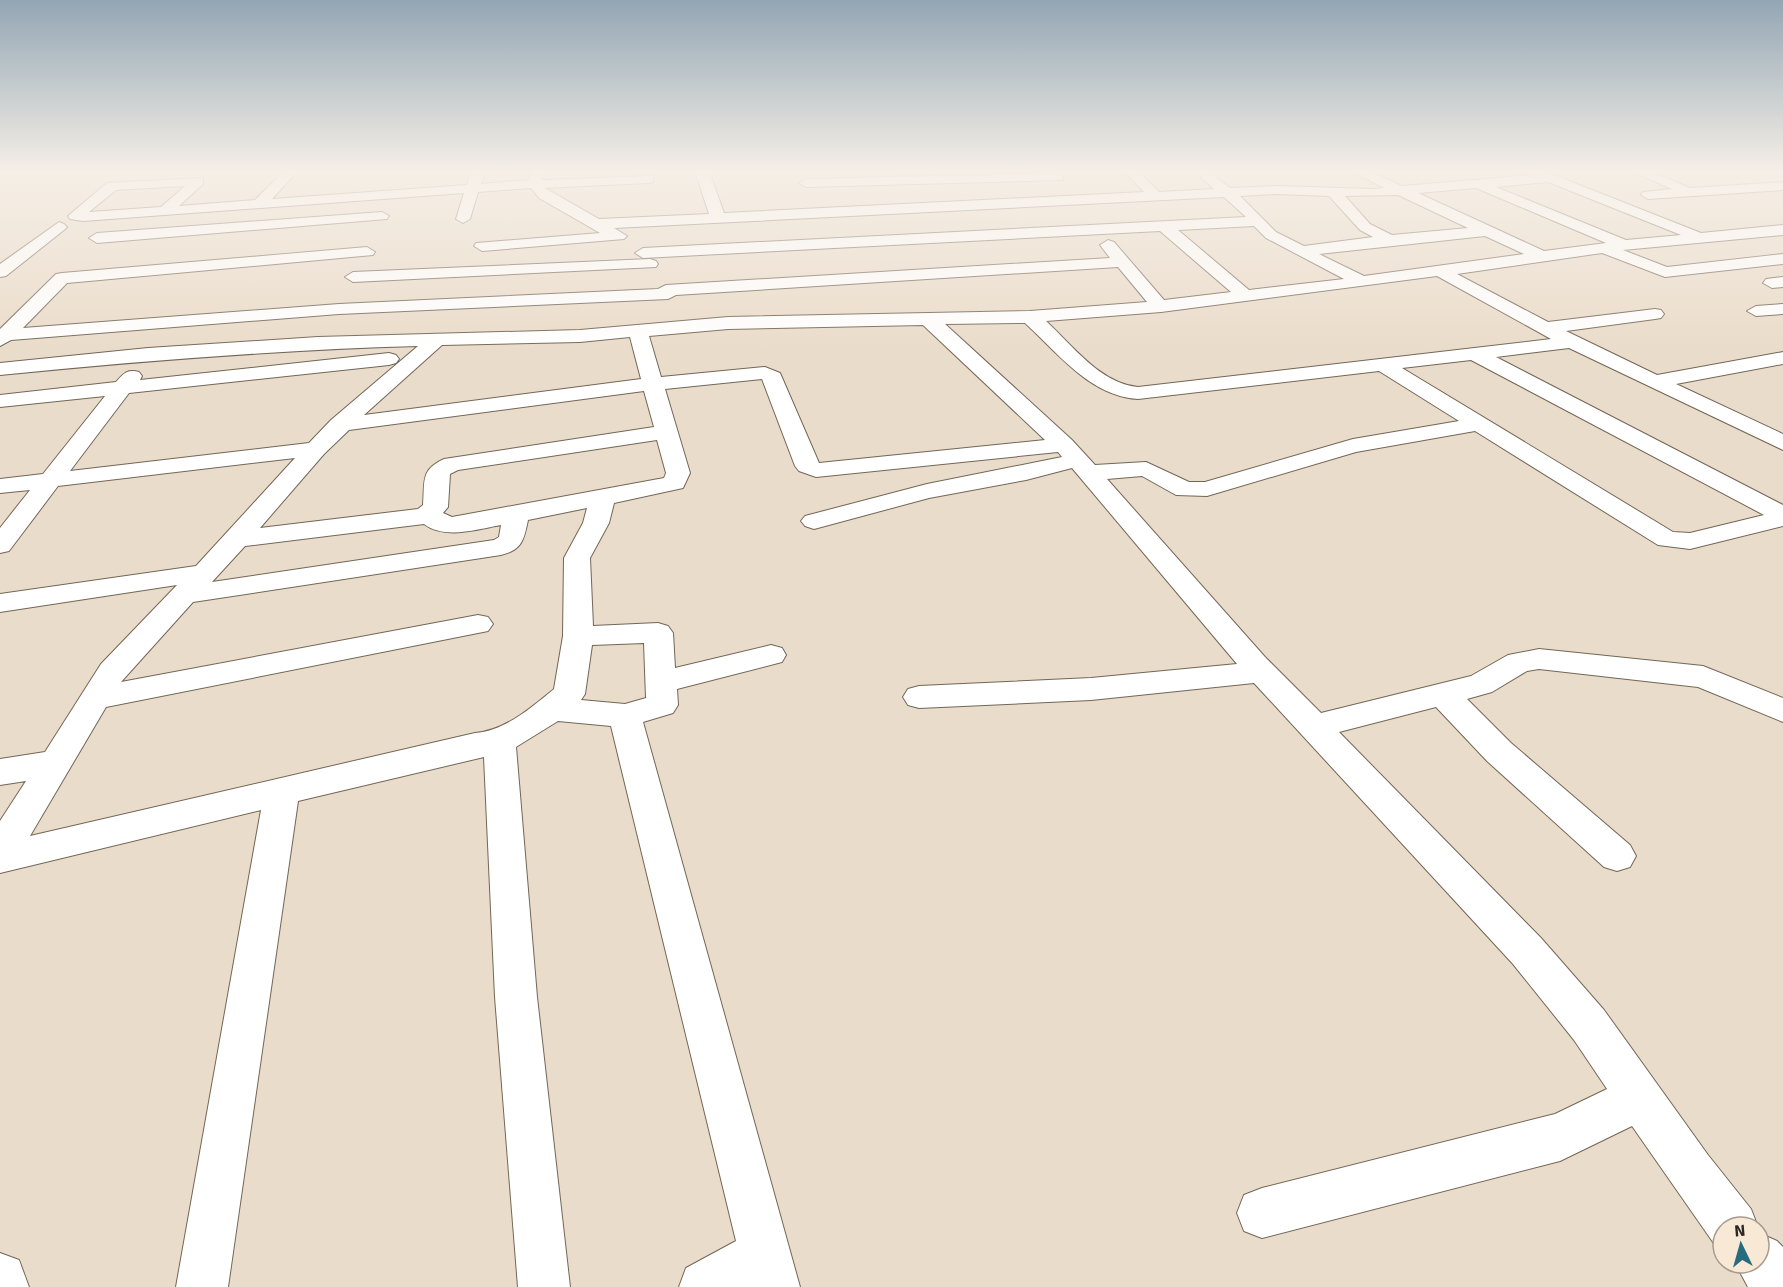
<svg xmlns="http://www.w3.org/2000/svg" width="1783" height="1287" font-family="Signika,sans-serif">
	<rect width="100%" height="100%" fill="#eadcca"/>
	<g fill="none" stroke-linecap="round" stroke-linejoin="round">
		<defs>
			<g id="street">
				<path d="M284 171H298L272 199 467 185 471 171H485L481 184 529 180 531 171H541L542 180 653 176V182L648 183 545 188 599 219 709 214 695 171H709L724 213 1144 192 1124 171H1138L1159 192 1214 189 1194 171H1208L1230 188 1276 186 1374 189 1384 188 1352 171H1369L1402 186 1531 175 1526 171H1544L1701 233 1783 225V235L1623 250 1667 267 1783 254V264L1665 277 1602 253 1457 274 1548 322 1655 309 1661 310 1664 314 1661 318 1655 319 1566 331 1657 375 1783 352V364L1676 384 1783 434V450L1569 348 1496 357 1783 505V526L1690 549 1658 545 1475 431 1356 452 1207 496 1176 495 1142 476 1107 479 1265 657 1321 713 1471 676 1508 655 1539 649 1703 666 1783 698V722L1698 687 1539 669 1527 671 1492 692 1467 699 1511 743 1630 845 1636 856 1630 867 1617 871 1604 867 1487 761 1436 707 1339 732 1541 938 1604 1010 1708 1155 1751 1209 1758 1227H1723V1248L1715 1245 1632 1126 1560 1161 1262 1238 1244 1231 1237 1213 1244 1195 1262 1188 1555 1114 1607 1089 1574 1040 1513 964 1254 683 1091 700 919 708 908 705 903 697 908 689 919 686 1091 678 1237 664 1072 468 1026 480 929 498 814 529 805 526 801 521 805 516 927 484 1062 457 1058 452 816 477 799 471 795 466 762 379 665 389 690 473 683 488 614 503 609 523 590 558 593 626 658 623 668 626 673 633 675 668 771 645 782 648 786 655 782 662 677 689 678 705 673 713 643 722 800 1287H679L686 1268 736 1241 611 726 558 721 516 747 537 997 570 1287H518L495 997 484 757 298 801 228 1287H176L261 810 0 873V821L26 781 0 785V759L45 752 101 664 177 585 0 612V594L196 566 295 458 58 486 9 551 0 553V528L30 490 0 493V479L43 474 105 396 0 407V395L116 382C124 373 127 369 139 372L142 376 140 380 389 353 396 355 399 359 396 363 389 365 129 393 70 471 309 443 331 420 418 346C278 350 139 361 0 375V363L148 348 318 337 580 330 728 317 1030 311 1147 302 1118 267 676 295 668 299 339 314 11 340 0 346V329L56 274 62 273 367 247 375 252 373 255 67 283 23 328 339 304 658 289 666 285 1110 258 1100 245 1108 240 1114 242 1164 300 1231 292 1160 231 643 258 635 253 643 248 1246 217 1224 197 614 228 627 236 624 239 482 251 474 246 476 243 600 233 539 198 531 188 478 192 470 219 463 223 456 219 464 193 83 221 70 219 68 216 107 183 203 178V184L179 206 255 200ZM1548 182 1681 235 1626 240 1496 187ZM185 186 161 207 89 212 116 190ZM1476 188 1606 243 1544 251 1418 193ZM1276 194 1329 196 1360 230 1373 237 1304 246 1276 232 1240 196ZM1398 195 1468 228 1392 235 1370 224 1345 196ZM1254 226 1266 238 1344 279 1249 290 1178 230ZM1485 236 1524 254 1364 276 1319 254ZM1437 276 1551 339 1138 387C1101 384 1072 345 1046 321L1161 312ZM1025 323C1059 354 1090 396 1138 399L1379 371 1459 421 1353 439 1205 482H1189L1146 462 1095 465 1072 440 945 324ZM923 325 1045 440 819 463 780 373 765 367 661 377 649 336 728 329ZM630 337 641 379 364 415 442 345 580 342ZM1471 360 1764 515 1690 533 1673 532 1402 368ZM644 391 654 427 444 459C420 470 425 481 423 505L418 509 260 528 324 454 349 430ZM657 440 666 473 664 478 452 517 443 513 448 507 450 474 458 470ZM587 508 583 523 564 558 563 636 554 689C532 707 505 731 475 733L30 836 106 707 478 633 488 631 493 624 488 617 478 615 121 682 193 602 501 555C522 550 524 540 528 520ZM424 524C445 540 478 529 501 525L499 537 494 540 212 582 245 546ZM644 643 646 698 625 704 581 700 585 694 592 645Z"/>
				<path d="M1631 171H1650L1690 188 1783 182V190L1648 199 1641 195 1643 192 1672 189Z"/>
				<path d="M1058 173 1063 174V180L806 187 799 183 806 179Z"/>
				<path d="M382 212 389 216 387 219 97 243 89 238 97 233Z"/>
				<path d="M59 222 64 224 67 227 64 230 6 276 0 277V264Z"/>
				<path d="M650 259 656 261 658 264 656 267 353 282 345 277 353 272Z"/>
				<path d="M1783 277V287L1772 288 1763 283 1766 279Z"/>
				<path d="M1783 304V314L1756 316 1747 311 1756 306Z"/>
				<path d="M1759 1233 1777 1241 1783 1247V1287H1748L1735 1263H1759Z"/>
				<path d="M0 1253 19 1260 29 1287H0Z"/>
			</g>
		</defs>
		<!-- street casing -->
		<use href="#street" stroke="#736656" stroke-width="2"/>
		<!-- street -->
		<use href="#street" fill="#fff" fill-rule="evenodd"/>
	</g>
	<!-- sky -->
	<linearGradient id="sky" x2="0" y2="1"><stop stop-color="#93a6b4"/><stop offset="0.49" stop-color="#f6efe7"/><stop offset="1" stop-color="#f6efe7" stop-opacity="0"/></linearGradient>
	<rect width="1783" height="351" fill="url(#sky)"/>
	<!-- north arrow -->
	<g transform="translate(1741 1245) rotate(355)"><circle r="28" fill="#f8e9d7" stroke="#a69b8d" stroke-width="1.5"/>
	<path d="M0-4.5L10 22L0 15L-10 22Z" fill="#276c7c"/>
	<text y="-9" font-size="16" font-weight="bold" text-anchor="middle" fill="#2b261f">N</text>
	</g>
</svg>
